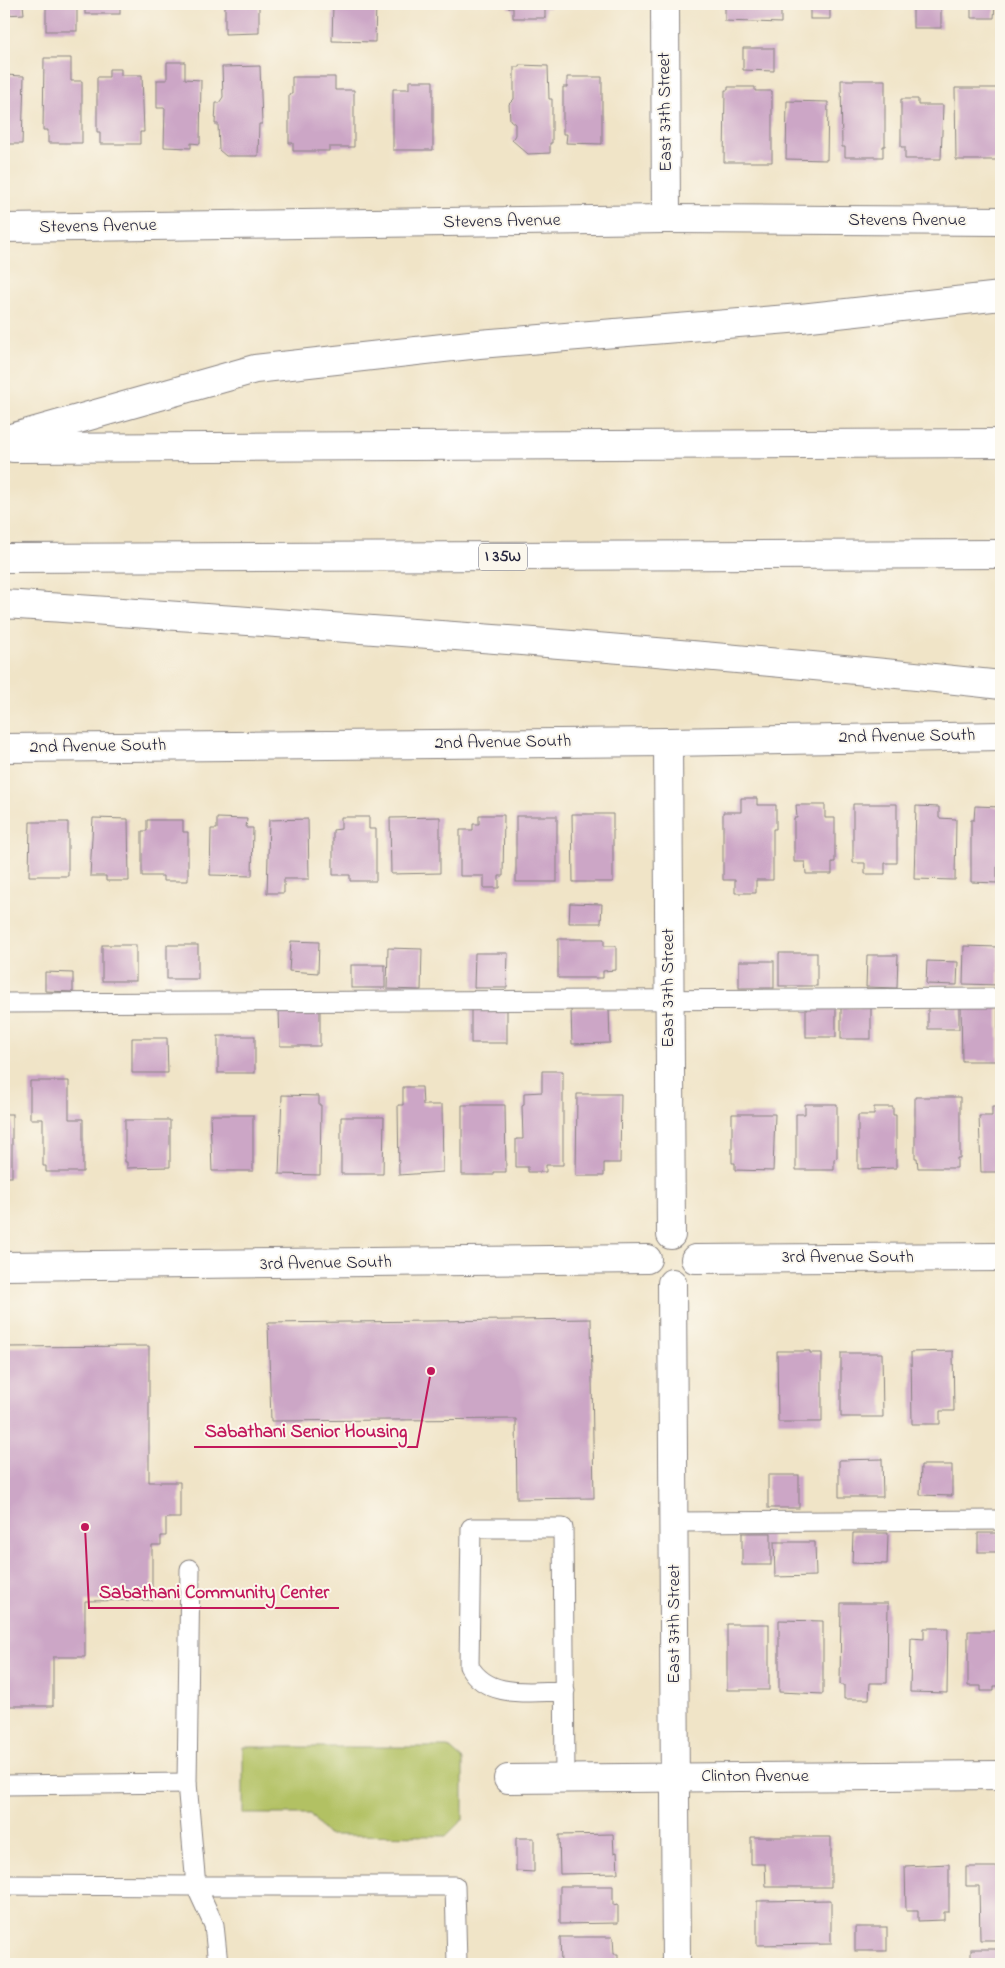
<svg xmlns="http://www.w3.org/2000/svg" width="1005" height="1968" font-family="'Indie Flower',sans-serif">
	<rect width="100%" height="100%" fill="#fbf7ec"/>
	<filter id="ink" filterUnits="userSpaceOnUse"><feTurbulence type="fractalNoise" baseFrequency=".02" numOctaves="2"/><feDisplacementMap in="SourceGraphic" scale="10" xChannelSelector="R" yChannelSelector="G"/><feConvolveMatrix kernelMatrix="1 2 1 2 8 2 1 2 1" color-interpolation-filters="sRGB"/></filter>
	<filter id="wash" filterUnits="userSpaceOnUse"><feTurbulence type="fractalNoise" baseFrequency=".0096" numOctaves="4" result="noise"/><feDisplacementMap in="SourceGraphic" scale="20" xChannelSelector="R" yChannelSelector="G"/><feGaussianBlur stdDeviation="1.12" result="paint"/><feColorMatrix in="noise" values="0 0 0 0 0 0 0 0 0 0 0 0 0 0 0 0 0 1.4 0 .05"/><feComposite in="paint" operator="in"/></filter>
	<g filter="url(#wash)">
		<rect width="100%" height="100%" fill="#f0e4c7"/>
		<!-- green -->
		<path fill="#b2c164" stroke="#6a7250" d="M243 1747H448L463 1760V1819L446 1836 327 1835 310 1814H243Z"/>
		<g id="blocks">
			<!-- building -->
			<g fill="#cca6c6">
				<path d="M4 4H23L24 14 4 15Z"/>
				<rect x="46" y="4" width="31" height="27"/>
				<rect x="85" y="4" width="35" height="10"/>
				<path d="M225 4H259V33L225 34Z"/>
				<path d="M333 4H376L375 42 332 41Z"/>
				<path d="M508 4H550V8H545V18H513V8H508Z"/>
				<path d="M725 4H781V23L725 21Z"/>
				<rect x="810" y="4" width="20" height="15"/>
				<rect x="913" y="4" width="28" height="24"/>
				<path d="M971 4H995L994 18H971Z"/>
				<path d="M743 48H774V71L743 70Z"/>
				<path d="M44 58H71V81H82V143H48V130H43Z"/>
				<path d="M167 62H185V79L201 80 200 144 191 143V148L164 147 165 108H157V80H167Z"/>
				<path d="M519 65 548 66 549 99H552V143H550V153L528 154 512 140 515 135V124L510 120 509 104 514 99V67H519Z"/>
				<path d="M260 66 262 124H259L258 156H226L219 150 218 124H215L216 103H219L223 97 222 67Z"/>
				<path d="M109 69H121V75H142L144 132H140V144H100V132H97V77H109Z"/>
				<path d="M4 75 24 76 22 144H4Z"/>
				<path d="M292 77H335V90H354V147H329V151H293V143H289V94H292Z"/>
				<path d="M567 77H602V144L566 143 567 134H563V87H567Z"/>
				<path d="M841 80H885V146H883V157H845V147H842Z"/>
				<path d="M409 81H433V150H393V89H409Z"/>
				<path d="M728 87H755V91H772V162H724L725 90H728Z"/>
				<path d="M955 88H1000L1001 160H956Z"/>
				<path d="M901 99H918V105H943L941 159H905V147H901Z"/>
				<path d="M787 101 828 102 827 160 786 159Z"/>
				<path d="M741 798H757V805H776V829H773V880H756V893H735V880H723V812H741Z"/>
				<path d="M853 804H897V863H885V874H865V863H853Z"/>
				<path d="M796 805H825V818H835V862H832V874H806L805 862H794V818H797Z"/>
				<path d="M916 806 939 807V818L956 819 955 880 914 879Z"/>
				<path d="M975 806 1001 807V867H997V883L971 882V820H974Z"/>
				<path d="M572 814H613V882H573Z"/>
				<path d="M479 815H504L503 876H499V888H484V876H460V830H473V824H479Z"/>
				<rect x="516" y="816" width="41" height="66"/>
				<path d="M341 817H369V829H376V881H350V875H333V830L341 829Z"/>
				<path d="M440 817V873L391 874 390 818Z"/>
				<path d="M4 818H7V883L4 882Z"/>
				<path d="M93 818 128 819 129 881H106V876H90Z"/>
				<path d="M217 818 247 819 246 828H253L252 876 210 875 211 829H217Z"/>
				<path d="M308 819 309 879H284V893H267L269 820Z"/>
				<path d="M147 820H183V832H188V881H163V876H142V831H147Z"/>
				<path d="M30 822H68V876H29Z"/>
				<path d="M570 903 602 904 601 923H569Z"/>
				<path d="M558 939H604V946H616V970L603 971V978H558Z"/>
				<path d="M291 941 319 942 318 973 289 971Z"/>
				<rect x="102" y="945" width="34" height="36"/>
				<rect x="167" y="945" width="31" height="34"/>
				<path d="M964 946 998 947V985L963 984Z"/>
				<path d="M388 948 422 949 421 990 387 989Z"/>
				<path d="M475 953H508L507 988H474Z"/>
				<rect x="779" y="953" width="38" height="33"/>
				<path d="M867 955H898L897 988 866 987Z"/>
				<rect x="739" y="961" width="35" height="27"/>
				<path d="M927 961 958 962 957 985 926 984Z"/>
				<rect x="351" y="965" width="34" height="23"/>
				<path d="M45 972 73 973V992L45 991Z"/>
				<rect x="806" y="1006" width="30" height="31"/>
				<rect x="928" y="1007" width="31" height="22"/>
				<path d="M961 1007H998V1061H962Z"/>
				<rect x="471" y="1008" width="36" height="35"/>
				<path d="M609 1008 610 1043 572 1044 571 1009Z"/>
				<rect x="841" y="1008" width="30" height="31"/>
				<path d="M279 1010H320V1046H280Z"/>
				<rect x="218" y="1036" width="37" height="37"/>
				<path d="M132 1038H167L168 1073H132Z"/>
				<path d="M542 1071H563V1165H546V1172H528V1167H516V1139H523L522 1106 524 1105V1093L542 1092Z"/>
				<path d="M30 1081H69V1119H83V1172H46V1166H43V1119H30Z"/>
				<path d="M403 1087H422L423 1105H442L443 1172 399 1175 398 1105H403Z"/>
				<path d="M577 1094H621L620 1163H604V1176H576Z"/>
				<path d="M282 1095 319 1096V1105H321L320 1175 279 1174Z"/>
				<path d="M915 1097H960V1158H957V1168H918L917 1158H915Z"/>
				<path d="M805 1104H837V1158L834 1159V1170H796V1114H805Z"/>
				<path d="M462 1105H505L506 1172H494V1175H462Z"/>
				<path d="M874 1107H893V1115H896V1168L858 1169V1115H874Z"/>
				<path d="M992 1107H1001V1172H981L979 1116H992Z"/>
				<rect x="4" y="1114" width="8" height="63"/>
				<path d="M732 1114H775L773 1171 735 1170V1163H732Z"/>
				<path d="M210 1115H253V1171H212Z"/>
				<path d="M341 1117H384L383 1174H341Z"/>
				<path d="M125 1120H170V1167L127 1168V1162H125Z"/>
				<path d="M591 1319 594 1498 517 1499 516 1419 271 1421 268 1323Z"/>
				<path d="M149 1346V1482H180V1518H166V1536H161V1545H152V1600L85 1601V1657H53V1706H4V1347Z"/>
				<path d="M777 1351H810V1353H822V1422H778Z"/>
				<path d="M953 1351 954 1411H940V1424H912L911 1352Z"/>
				<path d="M841 1353H882L883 1417H841Z"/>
				<path d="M882 1459 883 1497H839V1460Z"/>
				<path d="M921 1465H952V1496L920 1495Z"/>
				<rect x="768" y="1475" width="31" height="33"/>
				<rect x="742" y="1533" width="29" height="32"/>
				<path d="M853 1533H888L887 1564 852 1563Z"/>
				<rect x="978" y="1533" width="23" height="19"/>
				<path d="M774 1542H815L816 1576 775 1577Z"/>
				<path d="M841 1603H888L887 1683H870L869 1699H844V1685H840Z"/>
				<path d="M779 1620 823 1621V1694L779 1692Z"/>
				<rect x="727" y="1624" width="42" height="66"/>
				<path d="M924 1628H948L947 1693 910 1692 911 1638 924 1639Z"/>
				<path d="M968 1631H1001V1686H994V1691H981V1686H968Z"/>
				<path d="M613 1834 614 1853 617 1852 618 1873 560 1874 559 1835Z"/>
				<path d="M751 1837H831V1887H766L765 1864H751Z"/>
				<path d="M516 1838H534V1872L516 1871Z"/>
				<path d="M949 1864V1912H944V1920L918 1921V1911H906L905 1866Z"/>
				<path d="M966 1867H1001V1940H980L979 1886H966Z"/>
				<path d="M560 1886H613V1905L618 1904V1923L560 1924Z"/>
				<path d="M831 1900V1944L757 1945V1901Z"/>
				<rect x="855" y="1927" width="32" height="24"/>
				<path d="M560 1937H613L614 1954H618V1964H561Z"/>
				<rect x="971" y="1949" width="30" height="15"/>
				<rect x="865" y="1961" width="24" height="3"/>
			</g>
		</g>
	</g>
	<g filter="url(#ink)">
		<use href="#blocks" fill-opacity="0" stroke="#898381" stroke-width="1"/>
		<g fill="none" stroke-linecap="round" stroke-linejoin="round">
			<defs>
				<g id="service">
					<path d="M4 1003 1001 998"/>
					<path d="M674 1522 1001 1520"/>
					<path d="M565 1691C531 1691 488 1700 469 1666L471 1528H563L565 1779"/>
					<path d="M4 1785 187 1783"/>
					<path d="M4 1885 196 1886 187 1783 190 1569"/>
					<path d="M218 1964 214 1925 196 1886H455L457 1964"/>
				</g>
				<g id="minor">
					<path d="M665 4 666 219"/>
					<path d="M668 742 671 1235"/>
					<path d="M695 1259 1001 1257"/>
					<path d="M4 1266 647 1259"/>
					<path d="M672 1283 676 1964"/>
					<path d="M508 1779 1001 1775"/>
				</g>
				<g id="tertiary">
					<path d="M4 228 666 219 1001 221"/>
					<path d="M4 748 668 742 1001 736"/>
				</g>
				<g id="motorway">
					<path d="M4 440 255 369 479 344 801 318 1001 296"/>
					<path d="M13 448 1001 443"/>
					<path d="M4 558 1001 554"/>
					<path d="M4 604C337 627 669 649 1001 685"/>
				</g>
			</defs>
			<!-- service casing -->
			<use href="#service" stroke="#898381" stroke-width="21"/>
			<!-- minor casing -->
			<use href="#minor" stroke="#898381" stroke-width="30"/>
			<!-- tertiary casing -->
			<use href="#tertiary" stroke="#898381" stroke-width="30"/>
			<!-- motorway casing -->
			<use href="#motorway" stroke="#898381" stroke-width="30"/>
			<!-- service -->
			<use href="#service" stroke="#fff" stroke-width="19"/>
			<!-- minor -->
			<use href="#minor" stroke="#fff" stroke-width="28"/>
			<!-- tertiary -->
			<use href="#tertiary" stroke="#fff" stroke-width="28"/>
			<!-- motorway -->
			<use href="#motorway" stroke="#fff" stroke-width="28"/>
		</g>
	</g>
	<g text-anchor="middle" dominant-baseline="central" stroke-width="4" stroke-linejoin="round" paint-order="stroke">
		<!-- shield labels -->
		<rect fill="#fbf7ec" stroke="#636270" stroke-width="1" x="479" y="543.5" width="48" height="27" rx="4"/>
		<g font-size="16" font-weight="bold" fill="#22223b">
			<text x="503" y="557">I 35W</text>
		</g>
		<!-- street labels -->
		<g font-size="18" fill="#22223b" stroke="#fbf7ec">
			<text transform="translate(666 112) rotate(-91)">East 37th Street</text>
			<text x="907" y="221">Stevens Avenue</text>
			<text transform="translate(502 222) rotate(-1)">Stevens Avenue</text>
			<text transform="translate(98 227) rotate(-1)">Stevens Avenue</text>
			<text transform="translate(907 737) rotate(-1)">2nd Avenue South</text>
			<text transform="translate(503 743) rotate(-1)">2nd Avenue South</text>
			<text transform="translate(98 747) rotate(-1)">2nd Avenue South</text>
			<text transform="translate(669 988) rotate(-90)">East 37th Street</text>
			<text x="848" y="1258">3rd Avenue South</text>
			<text transform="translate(326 1264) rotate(-1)">3rd Avenue South</text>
			<text transform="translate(675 1624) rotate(-90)">East 37th Street</text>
			<text x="755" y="1777">Clinton Avenue</text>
		</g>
	</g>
	<!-- callouts -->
	<path fill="none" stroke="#c2185b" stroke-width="2" d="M431 1371L417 1447H194M85 1527L89 1608H339"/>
	<g fill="#c2185b" stroke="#fbf7ec" stroke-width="2">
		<circle cx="431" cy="1371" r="5"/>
		<circle cx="85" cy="1527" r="5"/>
	</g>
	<g font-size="19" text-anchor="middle" font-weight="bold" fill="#c2185b" stroke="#fbf7ec" stroke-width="4" stroke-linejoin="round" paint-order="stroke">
		<text x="306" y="1437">Sabathani Senior Housing</text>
		<text x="214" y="1598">Sabathani Community Center</text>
	</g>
	<!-- margin -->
	<rect width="1005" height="1968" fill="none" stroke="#fbf7ec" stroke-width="20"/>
</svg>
